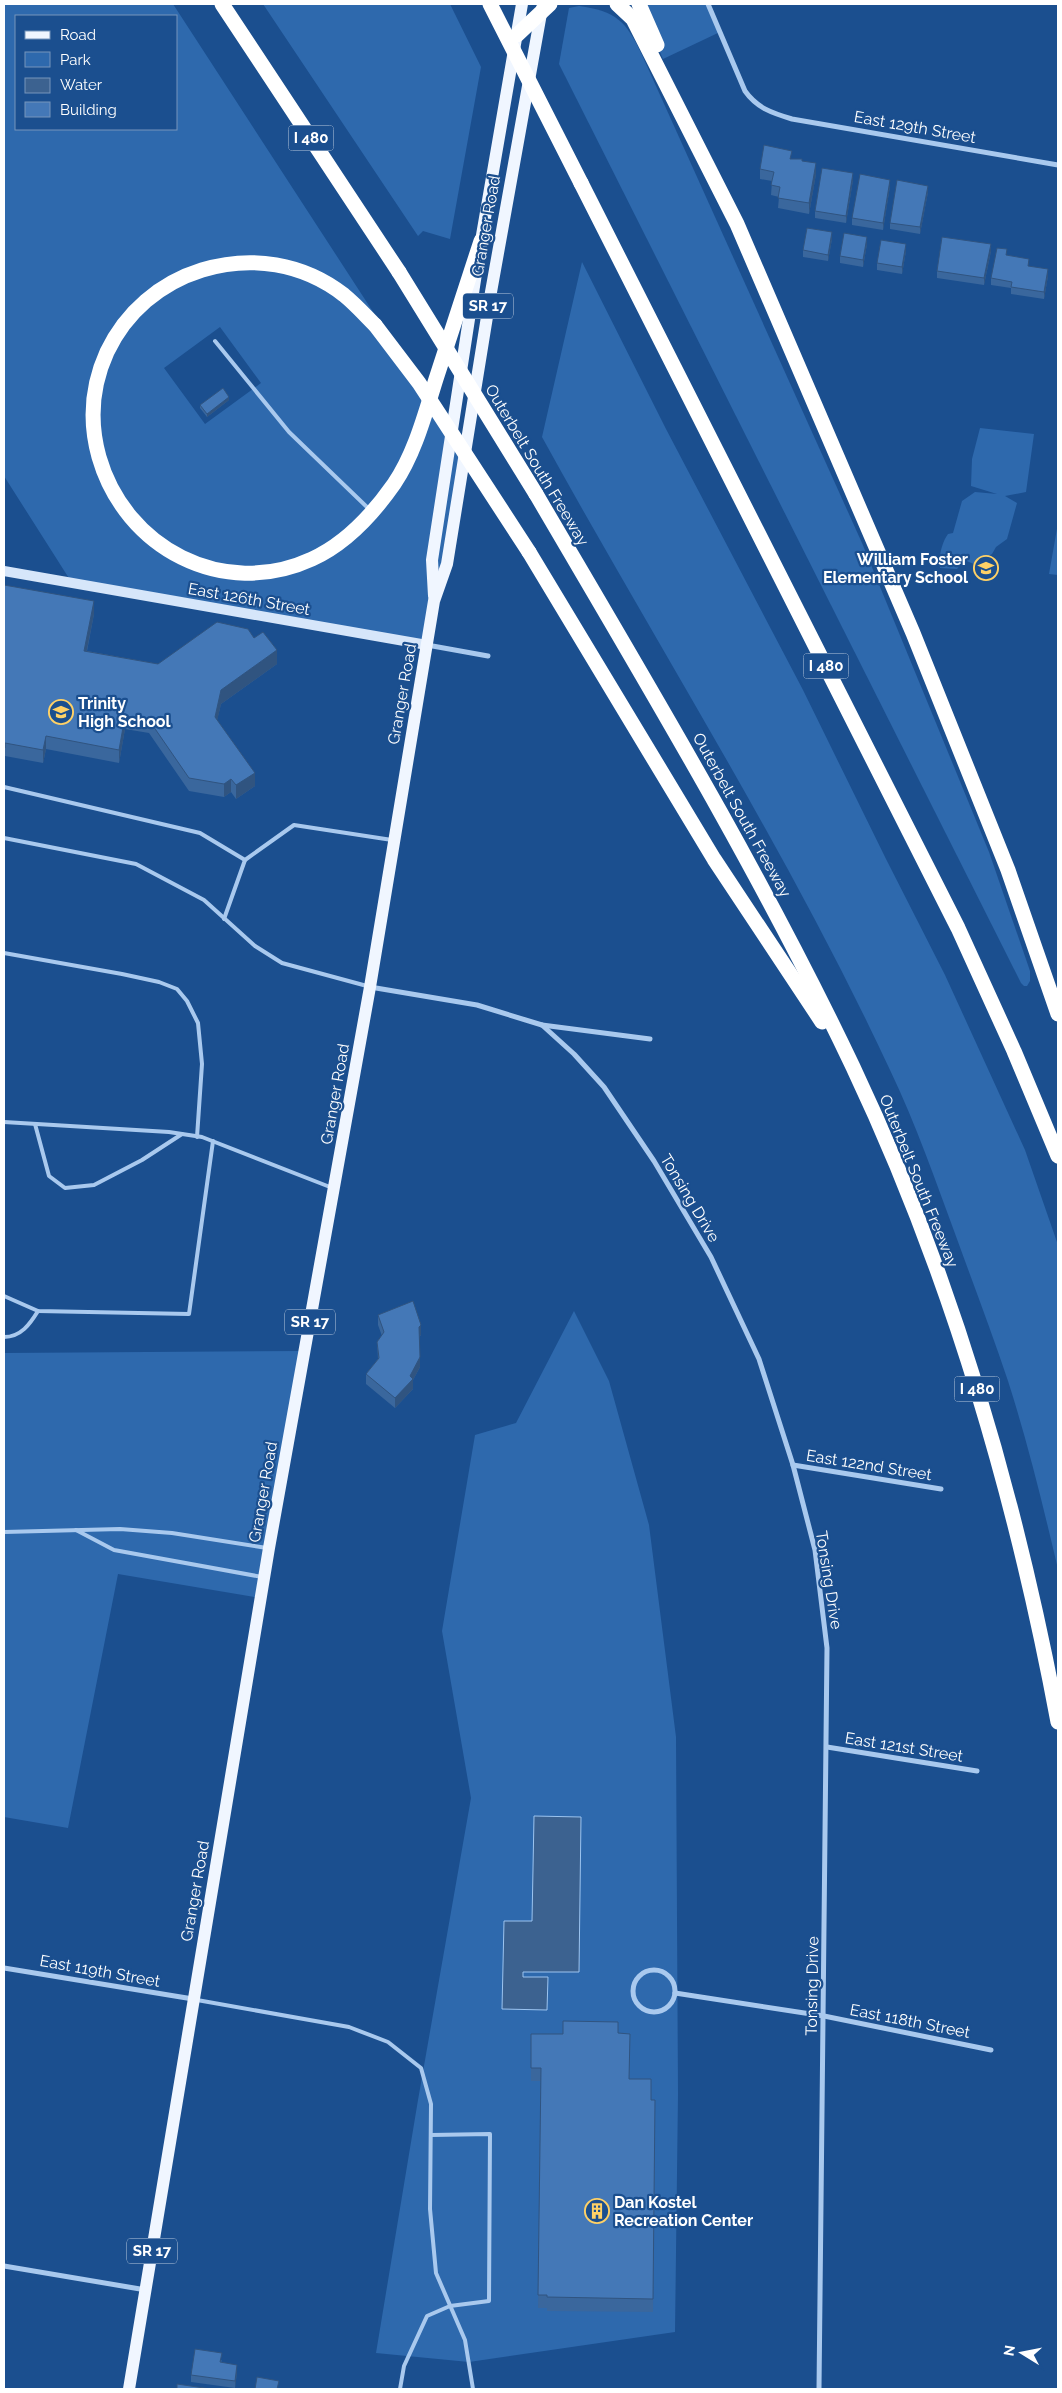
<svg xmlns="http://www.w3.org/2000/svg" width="1062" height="2393" font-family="Raleway,sans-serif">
	<rect width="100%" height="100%" fill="#1b4f8f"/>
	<!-- green -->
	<g fill="#2e69ad" fill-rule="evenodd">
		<path d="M4 4H173L468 458 427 645 72 583 4 476ZM16 16H176V129H16ZM220 327 261 383 205 424 164 368Z"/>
		<path d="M263 4H450L481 67 450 239 423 231 418 236Z"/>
		<path d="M639 4H708L720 32 663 59Z"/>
		<path d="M579 6C616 11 626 21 642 55L862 543 989 852 1030 971V981L1027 986H1024L1021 983 559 64 569 8Z"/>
		<path d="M582 262 666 429 803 690 886 859 945 975 1025 1150 1058 1245V1569C1043 1506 1028 1443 1008 1381 992 1333 974 1286 957 1239 936 1182 916 1124 890 1070 788 851 658 648 542 437Z"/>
		<path d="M980 428 1034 434 1026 492 1005 496 1017 503 1007 539 996 547 992 554 974 564 964 560 957 569 940 568C938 558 942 542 948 534L953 533 962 501 975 492 997 494 971 486 972 459Z"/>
		<path d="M1058 523V575L1049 574Z"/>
		<path d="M574 1311 609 1381 649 1525 676 1737 678 2094 675 2332 469 2362 376 2353 418 2100 471 1798 442 1631 475 1435 516 1423Z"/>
		<path d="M305 1351 261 1598 118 1574 68 1828 4 1817V1353Z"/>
	</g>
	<!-- water -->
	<path fill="#3c6290" stroke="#9cc4f0" d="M534 1816 581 1817 579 1972H523V1977H548L547 2010 502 2009 504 1921H532Z"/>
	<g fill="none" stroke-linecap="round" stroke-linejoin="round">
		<!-- lane -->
		<g stroke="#a9c9ee" stroke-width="4">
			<path d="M215 341 289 432 370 510"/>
			<path d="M4 787 200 833 245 860 294 825 392 840"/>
			<path d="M4 838 136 864 204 900 255 946 282 963 367 986"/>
			<path d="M224 919 245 860"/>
			<path d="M4 953 122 974 159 982 177 989 187 1001 198 1023 202 1064 197 1137"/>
			<path d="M4 1122 169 1132 202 1137 330 1187"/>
			<path d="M35 1124 49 1176 65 1188 94 1185 142 1160 182 1134"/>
			<path d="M4 1296 38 1311 189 1314 213 1141"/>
			<path d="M4 1337C21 1337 30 1324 38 1311"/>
			<path d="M76 1530 114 1550 262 1577"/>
			<path d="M4 1532 120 1529 172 1533 267 1548"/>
			<path d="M197 2000 349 2027 388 2042 421 2068 431 2104 430 2209 436 2273 465 2340 473 2389"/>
			<path d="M400 2389 404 2366 427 2316 450 2306 489 2301 490 2134 431 2135"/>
		</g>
		<!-- street -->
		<g stroke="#a9c9ee" stroke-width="5">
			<path d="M708 4 745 91C757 108 772 113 792 119L1058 165"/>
			<path d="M427 645 488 656"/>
			<path d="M370 987 477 1005 542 1025 574 1054 604 1087 654 1161 711 1257 759 1359 793 1465 815 1550 827 1648 819 2389"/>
			<path d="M542 1025 650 1039"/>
			<path d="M793 1465 941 1489"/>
			<path d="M827 1747 977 1771"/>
			<path d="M4 1968 193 1999"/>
			<circle cx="654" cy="1991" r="21"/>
			<path d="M675 1993 824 2016 991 2050"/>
			<path d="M4 2266 146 2290"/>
		</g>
		<!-- secondary -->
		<path stroke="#d6e6fa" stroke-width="10" d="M4 571 427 645"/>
		<!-- primary -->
		<g stroke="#f0f6ff" stroke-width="12">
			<path d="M434 596 432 560 481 241 522 4"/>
			<path d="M129 2389 269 1548 370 987 434 601 447 564 491 292 542 8"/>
		</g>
		<!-- highway -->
		<g stroke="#fff" stroke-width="15">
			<path d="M222 4 399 272"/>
			<path d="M617 4 633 19 737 224 913 633 1008 870 1058 1014"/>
			<path d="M639 4 657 45"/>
			<path d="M517 35 550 4"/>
			<path d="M581 183 958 928 1014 1051 1058 1156"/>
			<path d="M375 325C365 315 355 304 344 295 303 263 251 255 202 270 160 283 126 312 107 352 92 385 89 421 99 457 125 548 223 600 312 559 345 544 373 514 394 484 415 453 425 414 436 379 451 333 466 287 481 241"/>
			<path d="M536 494C646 682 759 869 853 1067 951 1274 1016 1497 1058 1722"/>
			<path d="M529 552 714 859 822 1022"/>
		</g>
		<!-- highway-bridge -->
		<g stroke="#fff" stroke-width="15">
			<path d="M490 4 581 183"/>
			<path d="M399 272 536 494"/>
			<path d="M375 325 419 383 529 552"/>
		</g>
	</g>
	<!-- wall -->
	<g fill="#3a679d">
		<path d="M792 159 802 161 816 174 809 214 778 208 779 197 771 195 772 181 760 179V169Z"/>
		<path d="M853 180 846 223 815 218V211Z"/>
		<path d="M890 186 883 230 852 225V218Z"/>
		<path d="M928 192 920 234 890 229V223Z"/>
		<path d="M832 239 828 261 803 257V250Z"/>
		<path d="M867 244 863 267 840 263V256Z"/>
		<path d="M906 251 902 274 877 270V263Z"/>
		<path d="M991 251 984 285 937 278V271Z"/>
		<path d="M1007 255 1048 276 1044 299 1011 294V288L991 285V278Z"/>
		<path d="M229 400 207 417 200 408V405Z"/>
		<path d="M4 585 94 614 87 651 158 664 254 638 277 664 221 704 217 720 255 786 236 799 231 792 224 797 189 791 149 733 125 729 119 763 46 749 43 763 5 756V761H4Z"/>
		<path d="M378 1315 421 1335 419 1337 420 1367 413 1380V1389L395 1408 366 1384V1374L378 1359 377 1342 382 1336 378 1325Z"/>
		<path d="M618 2033 629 2079 651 2100H655L653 2312 547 2311V2308H538L541 2081H531V2034Z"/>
		<path d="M222 2360 221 2363 237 2372 235 2388 191 2382V2375Z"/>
	</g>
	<!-- shaded-wall -->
	<g fill="#305480">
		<path d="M816 163V174L809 214V203Z"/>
		<path d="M853 173V180L846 223V216Z"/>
		<path d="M890 180V186L883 230V223Z"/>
		<path d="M928 186V192L920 234V227Z"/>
		<path d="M832 232V239L828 261V255Z"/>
		<path d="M867 237V244L863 267V260Z"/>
		<path d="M906 244V251L902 274V267Z"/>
		<path d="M991 244V251L984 285V278Z"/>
		<path d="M1048 269V276L1044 299V292Z"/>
		<path d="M229 397V400L207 417V414Z"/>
		<path d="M94 601V614L84 664V651Z"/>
		<path d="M277 650V664L221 704 215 730V717L221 690Z"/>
		<path d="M125 716V729L119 763V750Z"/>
		<path d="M46 736V749L43 763V750Z"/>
		<path d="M255 773V786L236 799V785Z"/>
		<path d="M231 779V792L224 797V784Z"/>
		<path d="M421 1325V1335L419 1337V1327Z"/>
		<path d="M420 1357V1367L413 1380V1389L395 1408V1398L410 1376Z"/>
		<path d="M237 2365V2372L235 2388V2381Z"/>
	</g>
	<!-- building -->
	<g fill="#4478b7" stroke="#305480">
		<path d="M764 145 792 151 790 159H802V161L816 163 809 203 778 198 780 187 771 185 774 172 760 169Z"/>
		<path d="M822 168 853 173 846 216 815 211Z"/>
		<path d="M860 174 890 180 883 223 852 218Z"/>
		<path d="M897 180 928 186 920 227 890 223Z"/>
		<path d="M807 228 832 232 828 255 803 250Z"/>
		<path d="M844 233 867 237 863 260 840 256Z"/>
		<path d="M942 237 991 244 984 278 937 271Z"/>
		<path d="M881 240 906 244 902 267 877 263Z"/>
		<path d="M997 248 1007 249 1006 255 1029 259 1028 266 1048 269 1044 292 1011 287 1012 282 991 278Z"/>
		<path d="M223 388 229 397 207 414 200 405Z"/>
		<path d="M4 585 94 601 84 651 158 664 217 622 248 629 254 638 263 632 277 650 221 690 215 717 255 773 236 785 231 779 224 784 189 778 149 720 125 716 119 750 46 736 43 750 5 743V748H4Z"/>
		<path d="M413 1301 421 1325 419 1327 420 1357 410 1376 413 1379 395 1398 366 1374 379 1358 377 1342 384 1332 378 1315Z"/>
		<path d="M563 2021 618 2022V2033L630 2034 629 2079H651V2100H655L653 2299 547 2297V2295H538L541 2068H531V2034H563Z"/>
		<path d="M195 2349 222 2353 220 2362 237 2365 235 2381 191 2375Z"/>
		<path d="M257 2377 279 2381 277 2389H255Z"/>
		<path d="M177 2384 211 2389H177Z"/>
	</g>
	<!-- icons -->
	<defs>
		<symbol id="school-ring" viewBox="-11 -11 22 22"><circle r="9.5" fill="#1b4f8f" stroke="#ffd166" stroke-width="1.5"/><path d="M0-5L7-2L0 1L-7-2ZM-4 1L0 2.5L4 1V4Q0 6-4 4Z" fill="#ffd166"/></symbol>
		<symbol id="building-ring" viewBox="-11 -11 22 22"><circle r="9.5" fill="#1b4f8f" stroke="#ffd166" stroke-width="1.5"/><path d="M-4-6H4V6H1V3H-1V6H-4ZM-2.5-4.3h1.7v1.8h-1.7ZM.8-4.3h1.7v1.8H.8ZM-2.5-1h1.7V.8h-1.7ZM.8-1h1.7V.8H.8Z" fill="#ffd166"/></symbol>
	</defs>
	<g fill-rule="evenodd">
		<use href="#school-ring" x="972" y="554" width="28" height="28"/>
		<use href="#school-ring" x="47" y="698" width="28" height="28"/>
		<use href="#building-ring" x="583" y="2197" width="28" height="28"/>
	</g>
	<g text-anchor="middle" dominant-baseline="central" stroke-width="4.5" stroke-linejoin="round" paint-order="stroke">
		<!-- shield labels -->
		<g fill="#1b4f8f" stroke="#bbcadd" stroke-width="1">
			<rect x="288.5" y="125.5" width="45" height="25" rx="4"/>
			<rect x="463" y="293.5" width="50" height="25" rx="4"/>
			<rect x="803.5" y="653.5" width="45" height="25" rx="4"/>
			<rect x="285" y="1309.5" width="50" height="25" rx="4"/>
			<rect x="954.5" y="1376.5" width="45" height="25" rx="4"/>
			<rect x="127" y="2238.5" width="50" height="25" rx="4"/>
		</g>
		<g font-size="15" font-weight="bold" fill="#fff">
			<text x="311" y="138">I 480</text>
			<text x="488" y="306">SR 17</text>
			<text x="826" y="666">I 480</text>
			<text x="310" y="1322">SR 17</text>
			<text x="977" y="1389">I 480</text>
			<text x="152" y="2251">SR 17</text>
		</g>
		<!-- street labels -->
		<g font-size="16" fill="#fff" stroke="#1b4f8f">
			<text transform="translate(915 127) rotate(10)">East 129th Street</text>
			<text transform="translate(486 226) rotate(-80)">Granger Road</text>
			<text transform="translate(537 465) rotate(59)">Outerbelt South Freeway</text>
			<text transform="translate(249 599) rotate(10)">East 126th Street</text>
			<text transform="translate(402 694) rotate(-80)">Granger Road</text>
			<text transform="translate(742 815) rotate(61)">Outerbelt South Freeway</text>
			<text transform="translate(335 1094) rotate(-80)">Granger Road</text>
			<text transform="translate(919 1181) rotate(68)">Outerbelt South Freeway</text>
			<text transform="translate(690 1198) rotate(59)">Tonsing Drive</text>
			<text transform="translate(869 1465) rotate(9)">East 122nd Street</text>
			<text transform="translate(263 1492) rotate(-80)">Granger Road</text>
			<text transform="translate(829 1580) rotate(81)">Tonsing Drive</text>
			<text transform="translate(904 1747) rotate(9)">East 121st Street</text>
			<text transform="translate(195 1891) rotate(-80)">Granger Road</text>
			<text transform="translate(100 1971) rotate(10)">East 119th Street</text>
			<text transform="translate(812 1986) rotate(-89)">Tonsing Drive</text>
			<text transform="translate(910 2021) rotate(11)">East 118th Street</text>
		</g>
		<!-- poi labels -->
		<g font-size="16" font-weight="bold" fill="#fff" stroke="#1b4f8f" text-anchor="start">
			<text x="968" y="559" text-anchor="end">William Foster<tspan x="968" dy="18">Elementary School</tspan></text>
			<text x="78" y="703">Trinity<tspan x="78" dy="18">High School</tspan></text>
			<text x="614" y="2202">Dan Kostel<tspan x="614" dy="18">Recreation Center</tspan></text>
		</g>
	</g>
	<!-- border -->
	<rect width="1062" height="2393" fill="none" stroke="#ffffff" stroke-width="10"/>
	<!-- legend -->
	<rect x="15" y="15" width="162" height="115" fill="#1b4f8f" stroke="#7695bc"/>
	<rect x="25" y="31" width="25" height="8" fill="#f0f6ff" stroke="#7695bc"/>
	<text x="60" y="40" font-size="15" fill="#ffffff">Road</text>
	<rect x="25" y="52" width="25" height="15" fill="#2e69ad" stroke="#7695bc"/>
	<text x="60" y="65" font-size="15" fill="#ffffff">Park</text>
	<rect x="25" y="78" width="25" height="15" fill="#3c6290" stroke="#7695bc"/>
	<text x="60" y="90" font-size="15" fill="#ffffff">Water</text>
	<rect x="25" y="102" width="25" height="15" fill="#4478b7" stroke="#7695bc"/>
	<text x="60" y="115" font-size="15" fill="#ffffff">Building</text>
	<!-- north arrow -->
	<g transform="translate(1022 2353) rotate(280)" stroke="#1b4f8f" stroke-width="4" paint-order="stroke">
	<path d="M0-4L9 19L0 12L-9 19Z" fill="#ffffff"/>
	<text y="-8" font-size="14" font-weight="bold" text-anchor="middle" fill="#ffffff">N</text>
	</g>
</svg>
